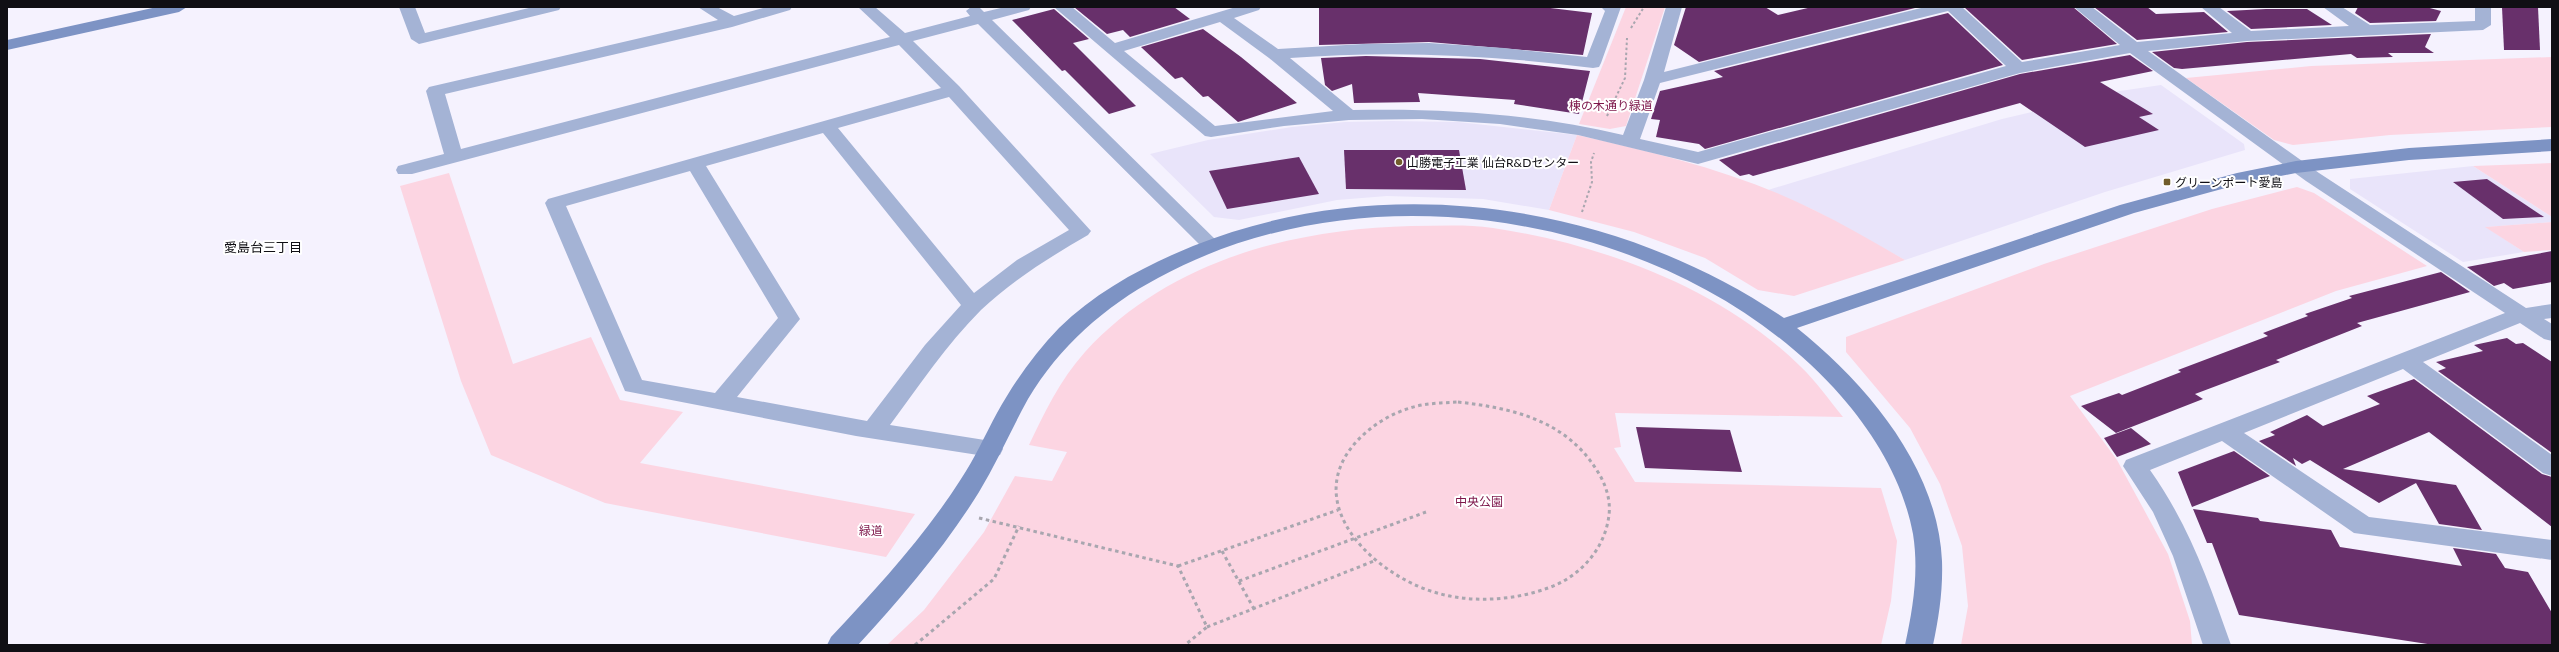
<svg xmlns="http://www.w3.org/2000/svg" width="2559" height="652" font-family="Lato,'Noto Sans JP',sans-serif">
	<rect width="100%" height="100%" fill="#f5f2fe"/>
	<!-- built -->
	<g fill="#e9e4fa">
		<path d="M2161 85 2244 144 2245 150 2105 192 1905 260 1814 210 1768 190 2002 119 2120 91Z"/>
		<path d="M1392 121 1458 122 1577 135 1549 210 1483 199 1387 196 1337 200 1239 220 1214 217 1150 154 1208 140 1292 127 1345 122Z"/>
		<path d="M2473 166 2552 217V222L2486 227 2524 252 2463 262 2350 189V179Z"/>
	</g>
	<!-- green -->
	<g fill="#fcd5e2">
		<path d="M1626 7H1665L1626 126 1610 129 1579 124Z"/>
		<path d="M2552 57V127L2390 135 2293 145 2274 140 2186 78 2311 66Z"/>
		<path d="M1577 135C1658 153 1740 173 1814 210 1845 225 1875 243 1905 260L1794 296 1758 290 1705 258 1634 232 1549 210Z"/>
		<path d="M2552 163V217L2473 166Z"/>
		<path d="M449 173 513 364 591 337 620 400 683 412 640 463 915 514 886 557 605 503 491 455 461 381 400 186Z"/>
		<path d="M2297 187 2314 193 2427 266 2336 291 2070 396 2117 460 2168 554 2190 621 2192 645H1961L1968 606 1962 546 1940 484 1910 428 1846 352V337L2044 264 2212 209Z"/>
		<path d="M2552 222V250L2524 252 2485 227Z"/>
		<path d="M1411 226C1438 226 1466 224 1493 228 1601 244 1721 288 1800 366 1816 381 1829 400 1843 417L1615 413 1621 447 1614 448 1635 482 1881 488 1897 541 1891 601 1881 645H887L924 610 984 532 1015 476 1052 481 1067 452 1029 445C1044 413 1060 380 1085 352 1168 261 1292 229 1411 226Z"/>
	</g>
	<!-- building -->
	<g fill="#68306b">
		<path d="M1074 7H1174L1190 19 1130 37 1123 30 1107 34Z"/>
		<path d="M1319 7H1542L1592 13 1583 55 1429 42 1319 45Z"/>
		<path d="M1686 7H1765L1778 15 1812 7H1919L1699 62 1674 45Z"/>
		<path d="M1964 7H2073L2117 44 2022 60Z"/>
		<path d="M2094 7H2147L2156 14 2204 12 2228 32 2137 40Z"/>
		<path d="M2358 7H2426L2441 11 2436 21 2370 23 2355 13Z"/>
		<path d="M2502 7H2538L2540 50H2504Z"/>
		<path d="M1054 9 1089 39 1073 43 1136 106 1109 114 1065 70 1062 71 1012 20Z"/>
		<path d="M2266 9H2307L2332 25 2251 29 2227 11Z"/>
		<path d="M1948 13 2003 65 1705 149 1699 144 1656 137 1660 120 1651 119 1660 91 1723 77 1714 71Z"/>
		<path d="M1203 29 1241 57 1297 103 1238 122 1208 96 1203 97 1182 77 1175 79 1141 47Z"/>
		<path d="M2431 34 2425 47 2434 53H2388L2393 57 2357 58 2351 54 2182 69 2174 68 2152 52 2247 42Z"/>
		<path d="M2130 55 2153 71 2100 82 2153 114 2139 117 2159 130 2085 147 2020 103 1753 176 1749 174 1740 176 1719 160 2020 74Z"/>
		<path d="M1366 56 1480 59 1590 71 1579 114 1514 104 1515 100 1418 93 1420 102 1354 103 1352 84 1332 91 1325 85 1321 58Z"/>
		<path d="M1344 150H1459L1466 190 1346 189Z"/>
		<path d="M1299 157 1319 194 1227 209 1209 171Z"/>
		<path d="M2487 179 2544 217 2503 219 2453 182Z"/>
		<path d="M2552 251V282L2513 289 2504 283 2494 286 2467 267Z"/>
		<path d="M2441 272 2470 292 2357 323 2362 326 2276 360 2280 362 2195 394 2203 399 2116 433 2081 406 2119 393 2122 395 2181 372 2178 370 2268 336 2263 333 2308 316 2305 314 2352 298 2349 296Z"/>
		<path d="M2507 338 2516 344 2523 343 2552 362V453L2438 371 2446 368 2436 362 2483 351 2474 345Z"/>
		<path d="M2414 379 2542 474 2552 477V527L2429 432 2343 469 2456 485 2482 530 2439 524 2416 483 2379 503 2310 460 2302 464 2293 458 2296 466 2259 441 2275 435 2270 432 2307 415 2323 426 2380 404 2367 396Z"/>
		<path d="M1636 427 1730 430 1742 472 1645 468Z"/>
		<path d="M2131 428 2151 444 2117 457 2104 438Z"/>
		<path d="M2234 451 2270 476 2192 507 2178 472Z"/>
		<path d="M2193 509 2258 518 2260 521 2331 530 2340 547 2462 566 2453 548 2496 554 2505 568 2528 572 2552 613V645H2434L2239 615 2212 543H2207Z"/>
	</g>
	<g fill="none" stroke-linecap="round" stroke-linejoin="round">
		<!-- path-far1 -->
		<g stroke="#a8a6af" stroke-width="2" stroke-dasharray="2.5 2.5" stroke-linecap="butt">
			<path d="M1631 28 1644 7"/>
			<path d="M1607 116 1625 78 1627 38"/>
			<path d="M1582 212 1592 182 1591 162 1594 153"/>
		</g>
		<!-- path -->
		<g stroke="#a8a6af" stroke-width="3" stroke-dasharray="3.5 3.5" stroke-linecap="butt">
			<path d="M1458 402C1512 408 1565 420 1596 469 1605 482 1611 499 1609 515 1605 549 1580 577 1548 588 1515 600 1475 603 1441 594 1379 579 1297 506 1357 441 1371 426 1390 414 1410 408 1425 403 1442 403 1458 402Z"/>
			<path d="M979 518 1178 566 1207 627 1185 645"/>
			<path d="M1222 551 1254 609"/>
			<path d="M1178 566 1338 510"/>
			<path d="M1239 581 1426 512"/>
			<path d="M1207 627 1374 561"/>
			<path d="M915 645 994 579 1019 526"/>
		</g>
		<!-- street -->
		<g fill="#a4b3d5" fill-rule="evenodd">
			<path d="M399 7H415L425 33 533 7H561L559 10 419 44 411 39Z"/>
			<path d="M698 7H717L734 16 767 7H792L790 10 732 27 445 94 461 149 890 37 858 7H875L905 33 970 16 966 11 971 7 980 8 984 12 1005 7H1031L1029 10 992 20 1221 245 1218 249 1211 251 1204 249 978 24 913 41 959 86 1091 231 1088 235C1050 257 1013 280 981 310 946 345 919 386 890 425L991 441 1000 443 1003 449 1000 455 991 457 856 436 625 391 545 203 548 199 941 88 899 45 412 174H398L396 170 398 166 444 154 426 91 429 87 718 20ZM949 97 1069 230 1017 260 974 293 838 128ZM823 133 961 305 925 345 867 421 737 397 800 319 706 166ZM690 171 778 318 715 393 642 380 566 206Z"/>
			<path d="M1054 7H1072L1115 43 1236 7H1261L1259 10 1234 18 1278 49 1363 44 1429 43 1504 48 1587 57 1605 11 1601 7H1621L1601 63 1599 67 1593 68C1492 55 1392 50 1290 58L1353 110C1445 108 1534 114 1623 135L1644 80 1666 7H1682L1664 72 1925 7H1962L2022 62 2120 45 2074 7H2092L2137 42 2232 33 2201 7H2219L2251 31 2349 26 2323 7H2342L2370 25 2475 21V7H2491V25L2483 30 2247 41 2148 51 2319 173 2526 308 2552 304V318L2544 319 2552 324V341L2544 339 2520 323 2423 362 2552 455V476L2543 473 2403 369 2244 433 2369 517 2552 540V560L2354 533 2222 441 2150 470C2190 527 2208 580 2231 645H2203L2173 556 2153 512 2123 466 2126 460 2505 313 2306 181 2130 53 2020 73 1698 164 1578 135 1500 124 1422 119 1349 120 1284 126 1211 137 1205 136ZM1948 11 2006 66 1698 152 1640 139 1660 83ZM1220 22 1269 58 1333 111 1215 126 1124 51Z"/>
		</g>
		<!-- secondary -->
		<g fill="#7d93c4" fill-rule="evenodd">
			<path d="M157 7H187L179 12 7 50V40Z"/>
			<path d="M2552 139V151L2409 160 2296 173 2240 184 2134 213 1797 328C1867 384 1938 468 1942 561 1943 590 1939 617 1933 645H1905C1913 608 1919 572 1913 534 1903 481 1875 435 1841 396 1743 285 1593 226 1448 217 1348 211 1246 230 1158 278 1105 306 1059 347 1028 399 1011 430 997 462 979 492 945 547 902 597 858 645H827L831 637C878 587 924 537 961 479 975 458 985 435 997 413 1014 382 1035 353 1059 328 1097 291 1144 266 1193 246 1385 169 1613 202 1784 318L2120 205 2237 173 2296 161 2409 148Z"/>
		</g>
	</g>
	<!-- markers -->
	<g fill="#715c2b" stroke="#fff" stroke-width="1.5">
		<circle cx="1399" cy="162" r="4"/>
		<rect x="2163" y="178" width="8" height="8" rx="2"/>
	</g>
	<g text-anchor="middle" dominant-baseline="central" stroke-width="4" stroke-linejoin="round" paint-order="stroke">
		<!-- park labels -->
		<g font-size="12" fill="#7d164a" stroke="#fff">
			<text x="1611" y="105">棟の木通り緑道</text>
			<text x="1479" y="501">中央公園</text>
			<text x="871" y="530">緑道</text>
		</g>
		<!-- poi labels -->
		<g font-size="12" fill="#100f14" stroke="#fff" text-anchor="start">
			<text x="1407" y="162">山勝電子工業 仙台R&amp;Dセンター</text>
			<text x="2175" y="182">グリーンポート愛島</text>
		</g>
		<!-- neighbourhood labels -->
		<g font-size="13" fill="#100f14" stroke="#fff">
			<text x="263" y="247">愛島台三丁目</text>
		</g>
	</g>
	<!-- border -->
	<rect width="2559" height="652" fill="none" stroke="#100f14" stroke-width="16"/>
</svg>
